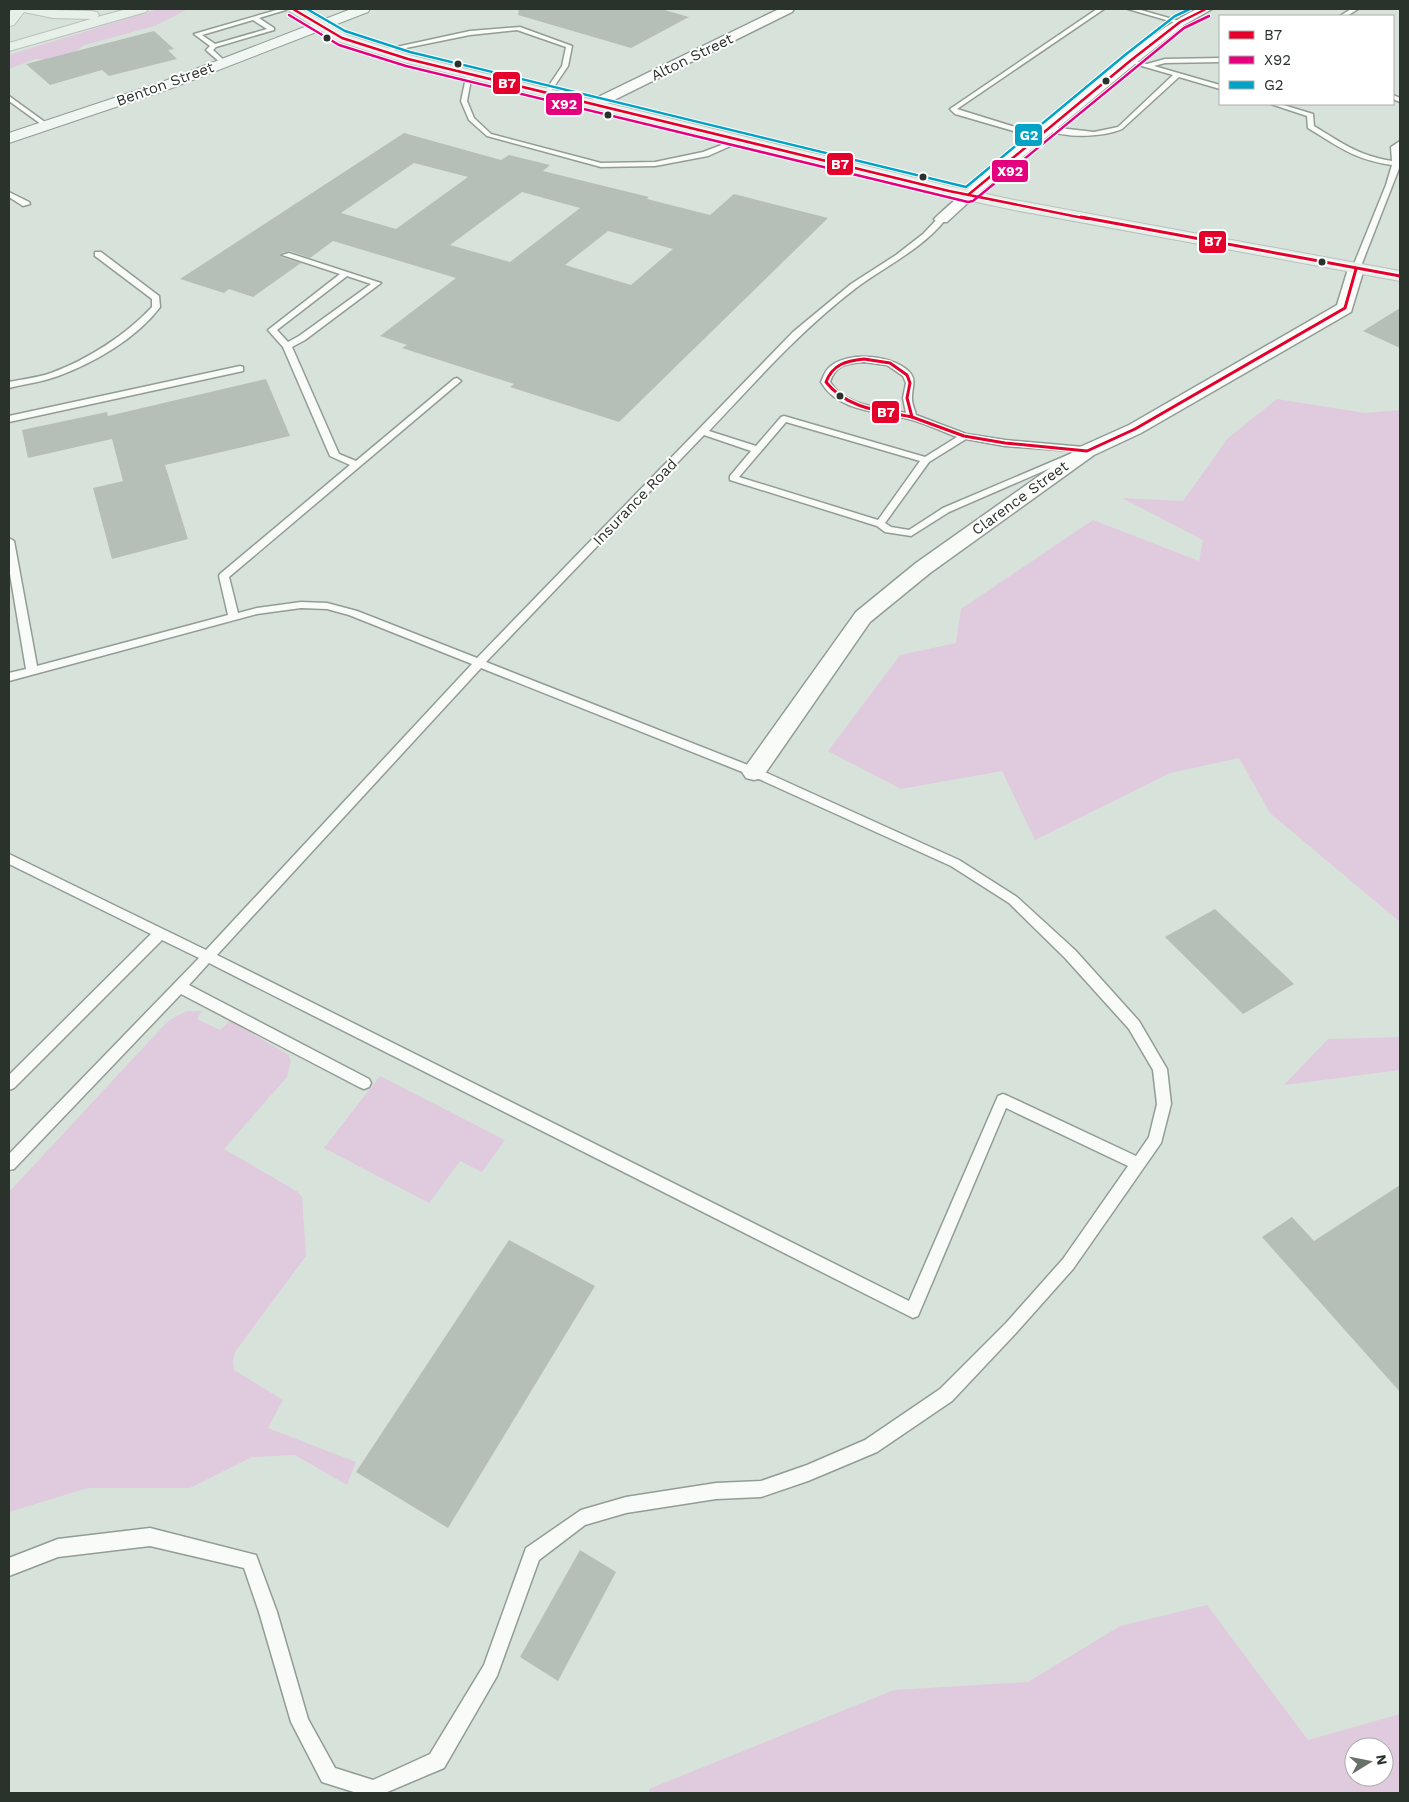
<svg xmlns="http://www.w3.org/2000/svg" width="1409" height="1802" font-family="'Work Sans',sans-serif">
	<rect width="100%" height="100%" fill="#d7e3da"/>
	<!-- green -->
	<g fill="#e0cadd" fill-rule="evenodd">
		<path d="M158 9H188L155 26 85 45 61 60 35 59 9 69V55Z"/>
		<path d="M1277 399 1365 413 1400 410V922L1270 813 1239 758 1170 773 1035 840 1002 771 901 789 828 751 900 655 956 643 961 609 1093 520 1199 561 1203 540 1122 498 1183 501 1228 438Z"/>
		<path d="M186 1011H202L197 1019 220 1030 230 1021 289 1055 291 1061 287 1077 224 1149 298 1192 302 1197 306 1256 235 1352 233 1362 234 1370 283 1400 268 1428 356 1462 347 1485 295 1455 252 1457 190 1488H88L9 1512V1192L168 1021Z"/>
		<path d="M1400 1037V1070L1284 1085 1328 1039Z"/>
		<path d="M380 1076 505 1140 482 1172 460 1161 429 1203 324 1148Z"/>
		<path d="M1207 1605 1308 1740 1400 1714V1793H649V1789L894 1690 1028 1682 1120 1626ZM1354 1747H1384V1777H1354Z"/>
	</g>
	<!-- building -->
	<g fill="#b5bfb8" fill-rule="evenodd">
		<path d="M519 9H661L689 17 631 48 518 15Z"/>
		<path d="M154 31 174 49 168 50 177 59 109 76 102 70 50 85 26 64Z"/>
		<path d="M404 133 501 160 509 155 550 165 543 171 649 197 647 199 710 215 734 194 828 218 619 422 510 387 514 384 402 348 407 345 380 336 456 278 333 241 310 258 290 251 281 253V257L301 263 253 297 229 289 224 293 180 279ZM414 163 468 177 396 229 341 213ZM522 192 580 208 510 262 450 245ZM608 231 673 249 631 285 565 265Z"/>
		<path d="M1400 308V348L1363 331Z"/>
		<path d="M266 379 290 436 165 465 188 539 112 559 93 488 123 481 112 439 28 458 22 430 107 412 108 416Z"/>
		<path d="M1215 909 1294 984 1243 1014 1165 937Z"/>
		<path d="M1400 1185V1392L1262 1237 1292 1217 1314 1241Z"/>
		<path d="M509 1240 595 1286 448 1528 356 1472Z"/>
		<path d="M580 1550 616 1572 558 1681 520 1657Z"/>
	</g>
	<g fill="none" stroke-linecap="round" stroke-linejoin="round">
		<defs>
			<g id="service">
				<path d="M280 9H289L259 18 274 28V30L216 47 213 50 226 62V64H222L207 51 206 50 210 46 194 34ZM253 20 267 29 215 44 202 35Z"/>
				<path d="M1097 9H1104L957 109 1041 135V139L955 114 950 109Z"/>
				<path d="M1128 9H1137L1183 22 1180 24Z"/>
				<path d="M1351 9H1358L1347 16H1340Z"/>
				<path d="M520 27 572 46 568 66 549 94 544 93 562 66 566 47 517 30 470 35 381 53 378 51 470 31Z"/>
				<path d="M1220 58V62L1165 63 1154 66 1220 85V89L1179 77 1122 129C1105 137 1063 139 1046 129L1050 127 1094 132 1118 127 1173 75 1128 62V60L1147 64 1165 59Z"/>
				<path d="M467 73 472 74 467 101 474 118 491 134 601 163 655 162 703 152 740 138 744 140 708 156 655 166 601 167 487 136 469 120 461 101Z"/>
				<path d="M1393 95 1400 98V102L1393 99Z"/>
				<path d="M9 96 49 125V127H45L9 101Z"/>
				<path d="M1271 104H1280L1313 114 1314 126C1342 143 1359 156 1392 161L1391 147 1400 141 1399 148 1400 166 1359 271 1352 269 1386 185 1392 165C1355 160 1339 147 1308 128L1307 116Z"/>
				<path d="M9 192 29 202 30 204 23 206 9 197Z"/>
				<path d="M939 217 946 219C921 250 887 265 856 288 801 330 756 381 709 431L756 446 781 417 784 416 925 457 957 437C941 431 925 423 909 419 879 411 838 412 821 382 824 376 825 370 831 366 849 351 896 355 911 374 916 381 912 388 912 396 911 402 915 410 916 415L966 434 1005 440 1084 447 1089 450 1087 452 1005 446 966 439 929 462 885 523 891 527 909 530 943 508 1070 454H1076L1078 456 949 512 911 536 885 532 877 526 730 480V476L751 451 704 435 486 662 758 769 959 860 1017 897 1075 950 1139 1021 1167 1069 1171 1104 1161 1143 1073 1269 1016 1333 952 1401 877 1452 808 1481 761 1497 716 1499 626 1513 585 1525 539 1560 497 1676 444 1768 385 1793H357L322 1782 291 1722 259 1612 244 1568 150 1546 58 1557 9 1576V1558L58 1539 150 1528 256 1555 277 1612 308 1719 335 1768 373 1780 430 1754 484 1665 526 1548 581 1510 626 1497 716 1483 761 1481 807 1465 865 1440 940 1389 1006 1323 1063 1259 1128 1166 1006 1108 918 1316 913 1318 209 963 189 985 369 1079 371 1083 369 1087 364 1089 359 1087 181 994 14 1169 9 1170V1154L199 958 162 940 14 1088 9 1090V1075L151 934 9 864V854L206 950 472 664 349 615 327 609 301 608 257 614 9 681V673L26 669 9 568V538L14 541 37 666 228 615 219 576 220 574 350 465 330 456 283 347 268 330 340 274 282 255 289 253 381 283 305 340 292 347 339 454 356 461 454 379 457 378 461 381 229 577 238 613 257 608 301 602 327 603 357 611 477 658 793 332 851 284 896 255 923 234ZM347 276 371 284 299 336 288 342 277 330ZM864 362 887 365 903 376 906 383 903 398 906 413C882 408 844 406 830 382 835 365 847 363 864 362ZM786 422 920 461 878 520 739 477ZM481 668 750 775 951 866 1009 903 1065 958 1129 1029 1153 1070 1157 1104 1149 1137 1136 1156 1008 1096 1003 1094 998 1096 909 1301 217 955Z"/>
				<path d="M95 252H101L159 296 160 307C137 338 94 363 58 376 42 382 25 384 9 388V382C23 379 37 378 51 373 87 360 126 335 152 307V299L95 256Z"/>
				<path d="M240 366 243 367V371L9 422V416Z"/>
			</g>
			<g id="minor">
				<path d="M779 9H794L792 12 600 107 595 108 588 104 590 101Z"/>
				<path d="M1197 9H1212L1184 25 1135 64 973 198 947 222H937L934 219 937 216C983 174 1032 135 1080 95 1117 65 1154 30 1197 9Z"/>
				<path d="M1356 264 1362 266 1364 269 1351 312 1141 433 1094 455 930 573 870 622 762 778 754 780 746 778 742 772 746 766 856 612 916 563 1080 447 1129 425 1337 305 1348 269 1350 266Z"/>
			</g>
			<path id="secondary" d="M351 9H370L368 12 172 88 9 143V133L162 82Z"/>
			<g id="primary">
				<path d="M12 9 92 11 97 12 99 15 97 17 127 9H148L146 12 9 51V43L91 19 53 18 24 12 14 25 9 26V13Z"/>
				<path d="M286 9H302L347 35 413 56 949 186 1014 200 1400 271V281L1014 210 949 196 403 62 337 41Z"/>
			</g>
		</defs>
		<!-- service casing -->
		<use href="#service" stroke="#929c95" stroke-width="3"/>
		<!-- minor casing -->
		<use href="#minor" stroke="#929c95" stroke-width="3"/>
		<!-- secondary casing -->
		<use href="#secondary" stroke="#929c95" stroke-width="2"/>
		<!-- primary casing -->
		<use href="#primary" stroke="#bac0bc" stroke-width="2"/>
		<!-- service -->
		<use href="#service" fill="#f9fbf9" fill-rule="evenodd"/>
		<!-- minor -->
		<use href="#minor" fill="#f9fbf9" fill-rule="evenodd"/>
		<!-- secondary -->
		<use href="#secondary" fill="#f0f6f2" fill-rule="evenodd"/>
		<!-- primary -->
		<use href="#primary" fill="#e6f0e9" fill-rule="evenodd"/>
		<defs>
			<g id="bus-1-far1">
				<path d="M293 9 342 38 408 59 949 191 1088 219"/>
				<path d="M968 195 1130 61 1180 22 1206 9"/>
			</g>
			<g id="bus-1">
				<path d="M1081 217 1400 276"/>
				<path d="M864 359 890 363 907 375 910 383 907 398 912 417C881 411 847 409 826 382 833 364 846 361 864 359Z"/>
				<path d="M912 417 964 436 1005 443 1087 451 1135 429 1345 308 1356 269"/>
			</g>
			<path id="bus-2" d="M289 15 339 45 406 66 968 202 973 201 1184 28 1209 16"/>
			<path id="bus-3" d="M307 9 345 31 410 52 966 187 1125 55 1175 16 1190 9"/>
		</defs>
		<!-- bus-1-far1 casing -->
		<use href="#bus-1-far1" stroke="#fff" stroke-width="4.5"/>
		<!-- bus-1 casing -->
		<use href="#bus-1" stroke="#fff" stroke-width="5.5"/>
		<!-- bus-2 casing -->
		<use href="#bus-2" stroke="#fff" stroke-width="4.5"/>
		<!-- bus-3 casing -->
		<use href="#bus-3" stroke="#fff" stroke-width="4.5"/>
		<!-- bus-1-far1 -->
		<use href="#bus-1-far1" stroke="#e4002b" stroke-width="2.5"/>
		<!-- bus-1 -->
		<use href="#bus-1" stroke="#e4002b" stroke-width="3"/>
		<!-- bus-2 -->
		<use href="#bus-2" stroke="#e5007d" stroke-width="2.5"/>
		<!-- bus-3 -->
		<use href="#bus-3" stroke="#02a3c6" stroke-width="2.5"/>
	</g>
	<!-- markers -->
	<g fill="#2a322c" stroke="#fff" stroke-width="2">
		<circle cx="327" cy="38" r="4.5"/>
		<circle cx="458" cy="64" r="4.5"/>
		<circle cx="1106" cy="81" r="4.5"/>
		<circle cx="608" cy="115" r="4.5"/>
		<circle cx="923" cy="177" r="4.5"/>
		<circle cx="1322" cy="262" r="4.5"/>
		<circle cx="840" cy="396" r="4.5"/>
	</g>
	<g text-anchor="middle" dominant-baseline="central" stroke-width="4" stroke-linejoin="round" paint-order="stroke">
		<!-- far-street labels -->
		<g font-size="15" fill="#2a322c" stroke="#fff">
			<text transform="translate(692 57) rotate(-26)">Alton Street</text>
			<text transform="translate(165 84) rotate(-20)">Benton Street</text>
			<text transform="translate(1020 498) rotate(-36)">Clarence Street</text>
			<text transform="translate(635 502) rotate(-46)">Insurance Road</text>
		</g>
	</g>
	<g stroke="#fff" stroke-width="2">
		<rect x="492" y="71" width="29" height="24" rx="5" fill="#e4002b"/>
		<rect x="545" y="92" width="38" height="24" rx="5" fill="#e5007d"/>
		<rect x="1014" y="123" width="29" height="24" rx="5" fill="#02a3c6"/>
		<rect x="826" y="152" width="28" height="24" rx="5" fill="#e4002b"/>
		<rect x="991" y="159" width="38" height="24" rx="5" fill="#e5007d"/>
		<rect x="1198" y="230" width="29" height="24" rx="5" fill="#e4002b"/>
		<rect x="871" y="400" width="29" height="24" rx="5" fill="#e4002b"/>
	</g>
	<g font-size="14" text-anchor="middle" font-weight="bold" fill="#fff">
		<text x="507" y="88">B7</text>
		<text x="564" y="109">X92</text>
		<text x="1029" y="140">G2</text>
		<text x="840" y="169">B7</text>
		<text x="1010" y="176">X92</text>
		<text x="1213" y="246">B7</text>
		<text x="886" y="417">B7</text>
	</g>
	<!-- border -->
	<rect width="1409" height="1802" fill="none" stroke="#2a322c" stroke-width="20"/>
	<!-- legend -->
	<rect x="1219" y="15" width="175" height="90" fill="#ffffff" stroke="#aaadab"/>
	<rect x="1229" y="31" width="25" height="8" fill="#e4002b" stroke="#aaadab"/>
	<text x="1264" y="40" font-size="15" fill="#2a322c">B7</text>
	<rect x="1229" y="56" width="25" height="8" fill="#e5007d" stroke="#aaadab"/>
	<text x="1264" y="65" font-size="15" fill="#2a322c">X92</text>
	<rect x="1229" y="81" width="25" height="8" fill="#02a3c6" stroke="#aaadab"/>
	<text x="1264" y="90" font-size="15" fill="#2a322c">G2</text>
	<!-- north arrow -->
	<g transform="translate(1369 1762) rotate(80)"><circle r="24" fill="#ffffff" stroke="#aaadab"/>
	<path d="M0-4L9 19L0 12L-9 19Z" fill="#677069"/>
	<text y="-8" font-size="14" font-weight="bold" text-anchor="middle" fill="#2a322c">N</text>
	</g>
</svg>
